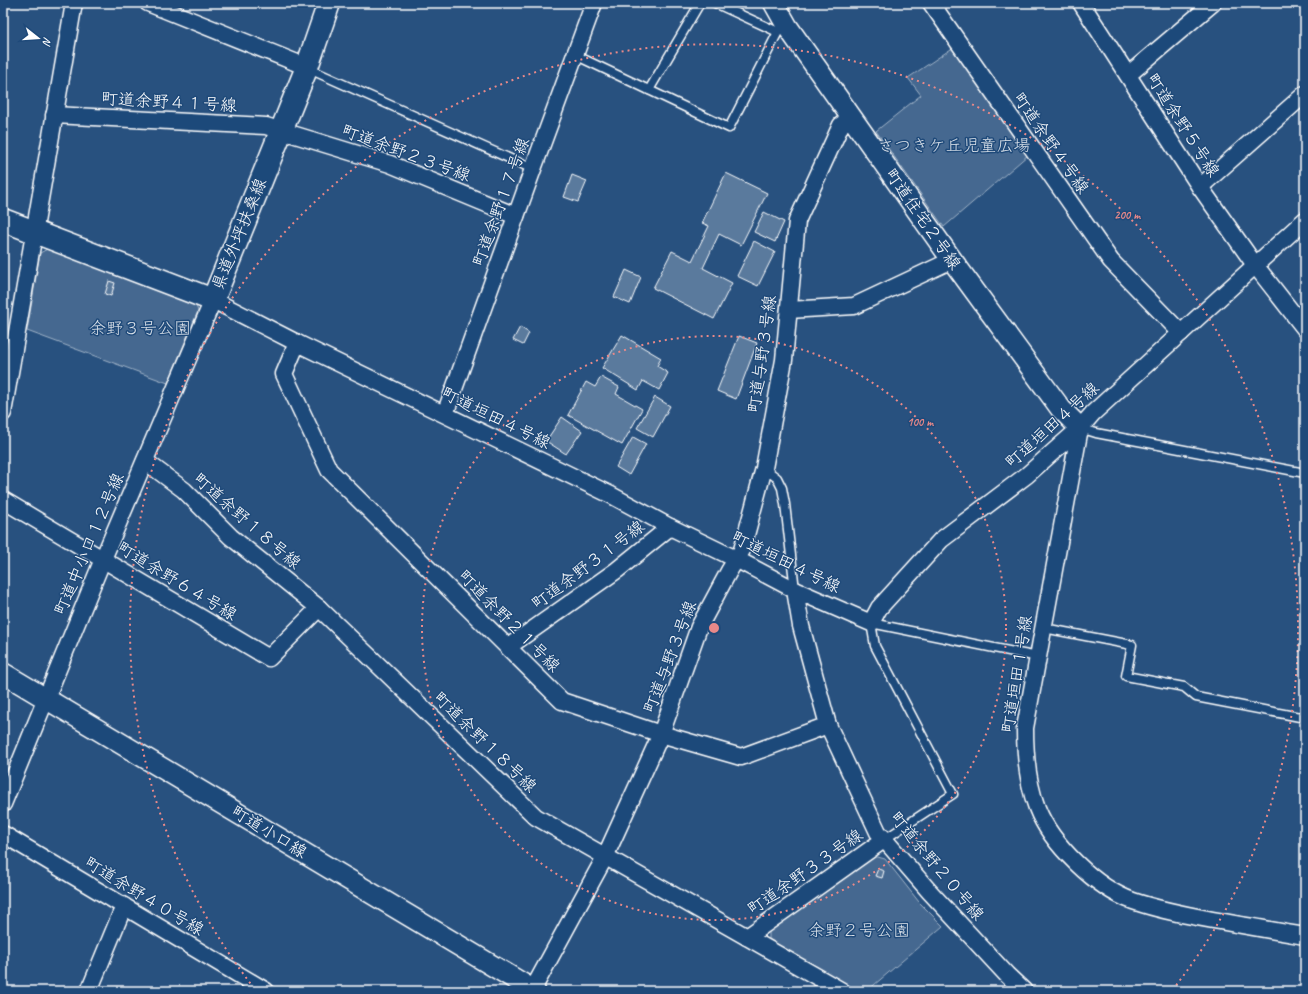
<svg xmlns="http://www.w3.org/2000/svg" width="1308" height="994" font-family="Caveat,'Klee One',sans-serif">
	<rect width="100%" height="100%" fill="#28517f"/>
	<filter id="ink" filterUnits="userSpaceOnUse"><feTurbulence type="fractalNoise" baseFrequency=".025" numOctaves="2"/><feDisplacementMap in="SourceGraphic" scale="8" xChannelSelector="R" yChannelSelector="G"/><feConvolveMatrix kernelMatrix="1 2 1 2 8 2 1 2 1" color-interpolation-filters="sRGB"/></filter>
	<g filter="url(#ink)">
		<!-- green -->
		<g fill="#446890" stroke="#a2b4c8">
			<path d="M954 47 1028 155 944 227 876 131 921 95 908 78Z"/>
			<path d="M49 248 195 303 198 311 168 383 27 331 40 253Z"/>
			<path d="M874 856 885 859 919 902 943 926 867 991H858L769 939V930Z"/>
		</g>
		<!-- building -->
		<g fill="#5a7a9d" stroke="#fff">
			<path d="M726 173 767 193 741 245 719 234 703 268 732 283 714 319 653 288 672 251 692 261 709 226 702 223Z"/>
			<path d="M572 175 587 181 578 202 564 197Z"/>
			<path d="M764 212 784 222 775 242 754 232Z"/>
			<path d="M754 241 775 252 758 286 737 276Z"/>
			<path d="M626 270 641 277 630 304 614 297Z"/>
			<path d="M109 281 115 283 111 296 105 294Z"/>
			<path d="M520 327 529 333 523 345 513 340Z"/>
			<path d="M622 335 661 358 657 366 668 373 659 390 643 381 638 390 602 368Z"/>
			<path d="M739 336 757 343 736 399 717 391Z"/>
			<path d="M601 377 619 387 616 394 642 409 622 445 568 415 586 382 595 387Z"/>
			<path d="M655 397 670 406 653 437 637 428Z"/>
			<path d="M562 417 582 431 566 454 546 441Z"/>
			<path d="M633 437 646 444 629 475 616 467Z"/>
			<path d="M878 869 884 871 882 878 875 876Z"/>
		</g>
		<g fill="none" stroke-linecap="round" stroke-linejoin="round">
			<defs>
				<g id="service">
					<path d="M715 3 778 32 781 30"/>
					<path d="M575 55 729 128 778 32"/>
					<path d="M307 68 533 169"/>
					<path d="M649 90 700 3"/>
					<path d="M1080 428 1096 433 1305 473"/>
					<path d="M764 468 777 478 782 488 785 504 795 590"/>
					<path d="M1044 628 1132 645 1126 676 1184 687 1196 697 1305 718"/>
					<path d="M885 839 953 794 875 646 871 623 1038 657"/>
				</g>
				<g id="minor">
					<path d="M148 3 307 67"/>
					<path d="M931 3 1111 261 1181 333"/>
					<path d="M1081 3 1200 187 1255 265 1305 329"/>
					<path d="M1128 75 1213 3"/>
					<path d="M54 115 266 126 390 164 516 216"/>
					<path d="M1200 187 1305 94"/>
					<path d="M789 310 854 306 952 260"/>
					<path d="M297 343 284 374 329 470 562 701 661 734 741 757 828 725"/>
					<path d="M3 413 74 3"/>
					<path d="M445 414 533 169 594 3"/>
					<path d="M1080 428 1025 728C1025 755 1027 782 1037 808 1051 844 1096 888 1133 901 1159 910 1186 915 1213 920 1243 925 1274 931 1305 936"/>
					<path d="M145 461 184 490 231 537 319 608 536 817 842 991"/>
					<path d="M3 500 269 658 319 608"/>
					<path d="M795 590 801 626 828 725 878 832 929 891 1007 975 1024 991"/>
					<path d="M508 647 617 570 670 527"/>
					<path d="M3 804 103 559 213 300 297 343 611 495 670 527 736 559 795 590 871 623 879 608 941 540 1027 475 1080 428 1093 413 1305 220"/>
					<path d="M3 834 266 991"/>
					<path d="M747 937 885 839"/>
					<path d="M89 991 124 906"/>
					<path d="M532 991 605 857 661 734 699 627 729 571 742 550 764 468 784 360 797 221 841 125 851 118"/>
				</g>
				<g id="tertiary">
					<path d="M774 3 787 26 952 260 1061 409 1080 428"/>
					<path d="M3 673 535 991"/>
				</g>
				<path id="secondary" d="M3 220 213 300 307 67 329 3"/>
			</defs>
			<!-- service casing -->
			<use href="#service" stroke="#fff" stroke-width="11"/>
			<!-- minor casing -->
			<use href="#minor" stroke="#fff" stroke-width="19"/>
			<!-- tertiary casing -->
			<use href="#tertiary" stroke="#fff" stroke-width="23"/>
			<!-- secondary casing -->
			<use href="#secondary" stroke="#fff" stroke-width="25"/>
			<!-- service -->
			<use href="#service" stroke="#1f4a7a" stroke-width="8"/>
			<!-- minor -->
			<use href="#minor" stroke="#1f4a7a" stroke-width="16"/>
			<!-- tertiary -->
			<use href="#tertiary" stroke="#1f4a7a" stroke-width="20"/>
			<!-- secondary -->
			<use href="#secondary" stroke="#1f4a7a" stroke-width="22"/>
		</g>
	</g>
	<!-- distance rings -->
	<g fill="none" stroke="#e88989" stroke-width="2" stroke-dasharray="2 4">
		<circle cx="714" cy="628" r="292"/>
		<path d="M254 988A584 584 0 1 1 1174 988"/>
	</g>
	<g text-anchor="middle" dominant-baseline="central" stroke-width="3" stroke-linejoin="round" paint-order="stroke">
		<!-- street labels -->
		<g font-size="17" fill="#fff" stroke="#1f4a7a">
			<text transform="translate(169 102) rotate(3)">町道余野４１号線</text>
			<text transform="translate(1183 125) rotate(57)">町道余野５号線</text>
			<text transform="translate(1051 143) rotate(55)">町道余野４号線</text>
			<text transform="translate(406 153) rotate(20)">町道余野２３号線</text>
			<text transform="translate(501 202) rotate(-70)">町道余野１７号線</text>
			<text transform="translate(923 219) rotate(55)">町道住宅２号線</text>
			<text transform="translate(239 234) rotate(-68)">県道外坪扶桑線</text>
			<text transform="translate(762 354) rotate(-82)">町道与野３号線</text>
			<text transform="translate(496 418) rotate(26)">町道垣田４号線</text>
			<text transform="translate(1052 425) rotate(-42)">町道垣田４号線</text>
			<text transform="translate(247 521) rotate(41)">町道余野１８号線</text>
			<text transform="translate(89 544) rotate(-67)">町道中小口１２号線</text>
			<text transform="translate(786 562) rotate(26)">町道垣田４号線</text>
			<text transform="translate(588 565) rotate(-37)">町道余野３１号線</text>
			<text transform="translate(177 581) rotate(31)">町道余野６４号線</text>
			<text transform="translate(509 621) rotate(45)">町道余野２１号線</text>
			<text transform="translate(670 657) rotate(-69)">町道与野３号線</text>
			<text transform="translate(1017 674) rotate(-81)">町道垣田１号線</text>
			<text transform="translate(485 742) rotate(44)">町道余野１８号線</text>
			<text transform="translate(269 832) rotate(31)">町道小口線</text>
			<text transform="translate(937 866) rotate(50)">町道余野２０号線</text>
			<text transform="translate(805 872) rotate(-35)">町道余野３３号線</text>
			<text transform="translate(144 896) rotate(31)">町道余野４０号線</text>
		</g>
		<!-- park labels -->
		<g font-size="17" fill="#dae1e9" stroke="#1f4a7a">
			<text x="954" y="145">さつきケ丘児童広場</text>
			<text x="140" y="328">余野３号公園</text>
			<text x="859" y="930">余野２号公園</text>
		</g>
	</g>
	<circle cx="714" cy="628" r="6" fill="#e88989" stroke="#1f4a7a" stroke-width="2"/>
	<g font-size="12" text-anchor="middle" font-weight="bold" fill="#e88989" stroke="#1f4a7a" stroke-width="3" stroke-linejoin="round" paint-order="stroke">
		<text x="1127" y="219">200 m</text>
		<text x="920" y="426">100 m</text>
	</g>
	<!-- margin -->
	<rect width="1308" height="994" fill="none" stroke="#1f4a7a" stroke-width="16"/>
	<rect x="8" y="8" width="1292" height="978" fill="none" stroke="#fff" stroke-width="1.5" filter="url(#ink)"/>
	<!-- north arrow -->
	<g transform="translate(38 38) rotate(107)" stroke="#1f4a7a" stroke-width="3" paint-order="stroke">
	<path d="M0-3L7 15L0 10L-7 15Z" fill="#ffffff"/>
	<text y="-6" font-size="11" font-weight="bold" text-anchor="middle" fill="#ffffff">N</text>
	</g>
</svg>
